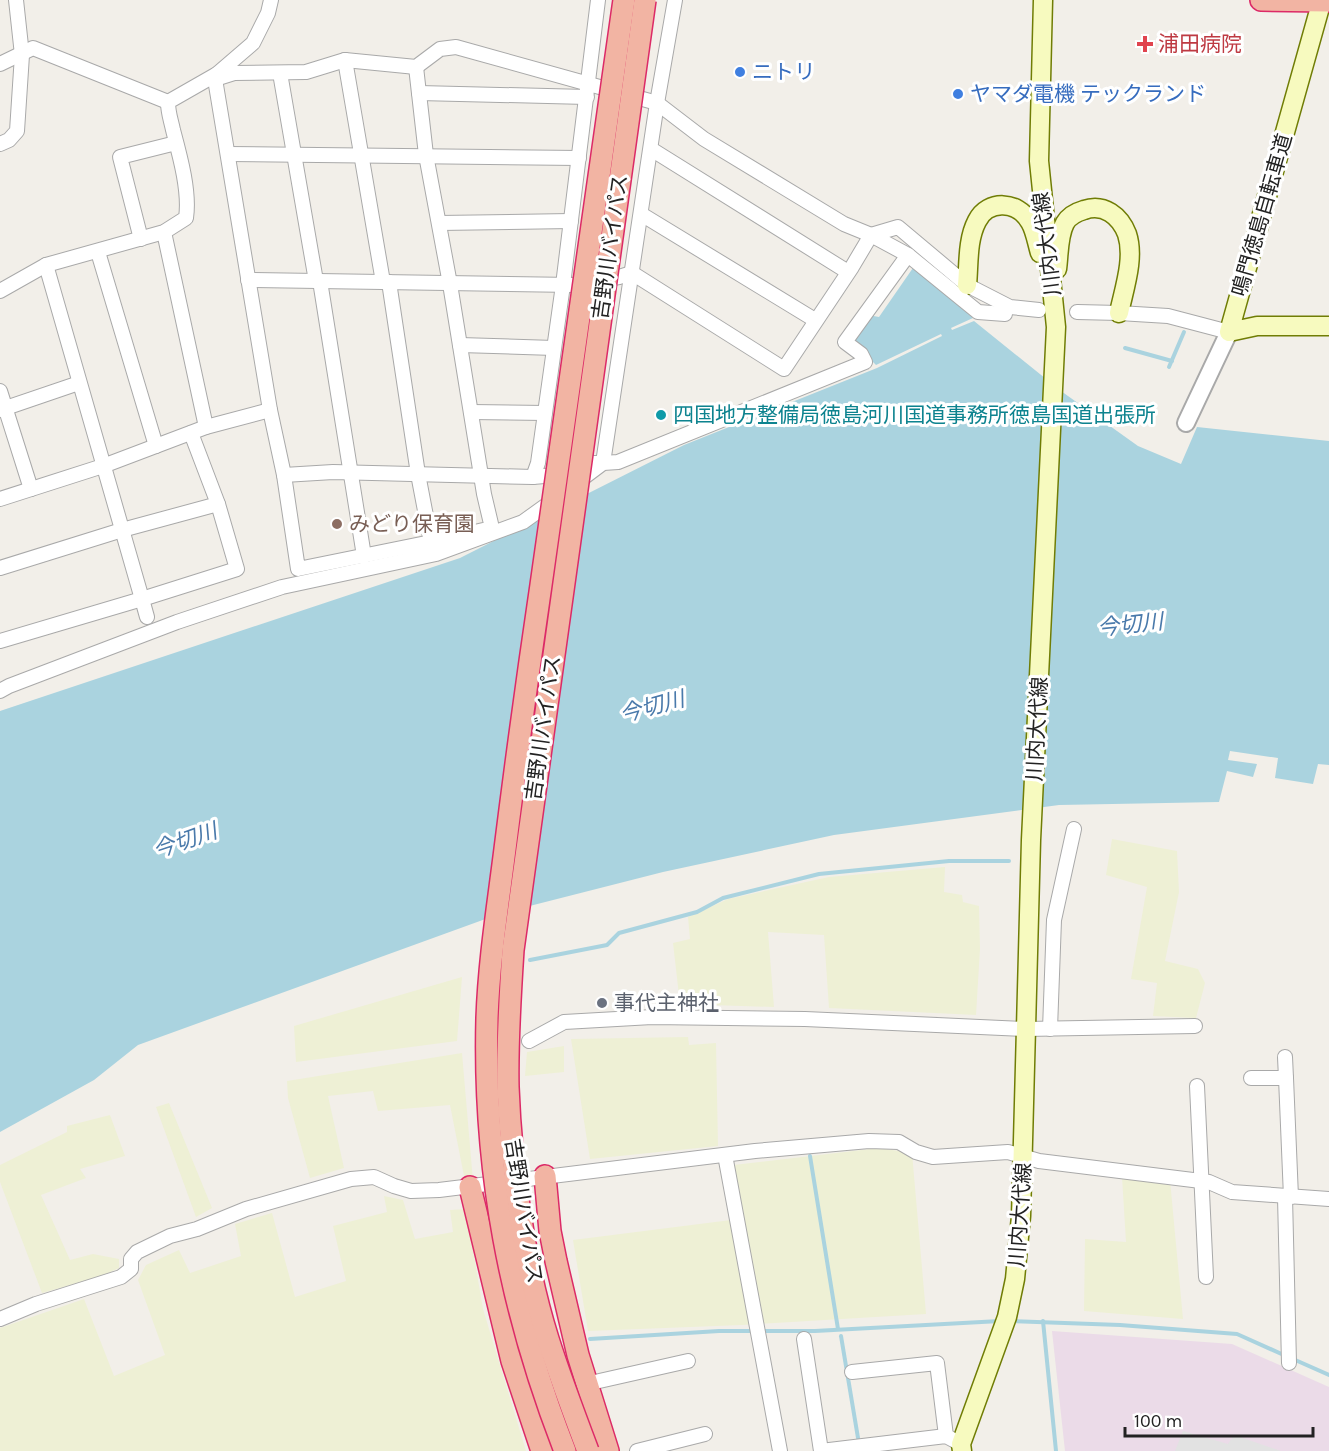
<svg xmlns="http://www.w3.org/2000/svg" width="1329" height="1451" font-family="Karla,'Noto Sans JP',sans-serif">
	<rect width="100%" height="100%" fill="#f2efe9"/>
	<!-- industrial -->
	<path fill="#ebdbe8" d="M1052 1331 1232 1344 1329 1387V1451H1065Z"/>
	<!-- farmland -->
	<g fill="#eef0d5">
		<path d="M1112 839 1177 851 1179 892 1165 961 1198 969 1205 983 1196 1018 1153 1016 1157 983 1131 979 1147 887 1106 875Z"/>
		<path d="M945 867 944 892 962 895 963 902 979 906 980 949 976 1015 829 1008 824 935 768 932 774 1007 680 1004 673 943 690 939 688 917 728 899 829 877Z"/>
		<path d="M462 977 457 1041 296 1062 294 1026Z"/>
		<path d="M688 1037 689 1045 716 1043 718 1146 590 1159 571 1039Z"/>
		<path d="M564 1046V1072L525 1076 527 1052Z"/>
		<path d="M462 1053 473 1181H465L450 1105 378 1111 373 1091 328 1096 344 1168 310 1178 288 1098 287 1081Z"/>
		<path d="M169 1103 212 1208 196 1217 156 1107Z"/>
		<path d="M110 1115 125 1156 80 1169 86 1178 41 1195 70 1260 93 1254 119 1259V1268L102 1276 42 1293 0 1182V1165L67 1132V1126Z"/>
		<path d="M879 1148 912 1153 926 1314 742 1325 588 1331 573 1240 731 1220 725 1166Z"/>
		<path d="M1122 1177 1170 1180 1183 1319 1084 1311 1085 1239 1126 1242Z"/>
		<path d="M384 1196 403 1200 415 1239 453 1232 450 1210 466 1209 483 1309 526 1451H0V1328L84 1299 114 1376 165 1355 138 1280 146 1265 179 1250 190 1273 241 1256 235 1224 272 1213 295 1297 346 1281 333 1226 387 1212Z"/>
	</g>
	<!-- parking -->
	<path fill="#e2e2e2" d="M1183 1431 1228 1444 1234 1435 1281 1451H1175Z"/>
	<!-- water -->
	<path fill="#aad3df" d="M915 265 973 318 951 328 952 330 974 321 1061 391 1138 446 1181 464 1197 427 1329 441V765L1318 764 1313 784 1275 778 1278 758 1230 751 1228 760 1257 764 1253 777 1227 771 1219 802 1059 805 834 835 663 872 502 913 138 1045 94 1080 0 1132V711L460 558 684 445 877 368 942 336 941 334 876 365 851 340 868 315 879 317Z"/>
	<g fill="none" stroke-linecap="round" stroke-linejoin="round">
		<!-- stream -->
		<g stroke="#aad3df" stroke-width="4">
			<path d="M1125 348 1172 361"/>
			<path d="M1169 367 1184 332"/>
			<path d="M530 960 607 945 619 933 697 912 723 898 819 874 949 861H1009"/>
			<path d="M810 1156 838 1329"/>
			<path d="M1011 1321 1120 1325 1237 1334 1286 1356"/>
			<path d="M1043 1321 1056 1451"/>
			<path d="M762 1331H815L1000 1321"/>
			<path d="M841 1336 858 1438"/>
			<path d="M590 1339 719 1331H754"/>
			<path d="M1293 1359 1329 1375"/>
		</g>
		<defs>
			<g id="minor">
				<path d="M345 60 383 282"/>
				<path d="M0 64 33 48 168 102"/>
				<path d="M280 73 316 281"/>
				<path d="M217 74 215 79 270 410 284 475 298 569 431 542 492 528 484 494 450 284 426 155 416 67"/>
				<path d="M215 79 234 73 306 72 345 60 416 67 440 49 456 47 657 103 704 139 844 224 871 235 908 255 845 342 861 354 865 362 618 462 603 463 575 484"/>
				<path d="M419 93 587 97"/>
				<path d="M0 144 9 140 17 131 22 55 16 0"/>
				<path d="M651 149 848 272"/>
				<path d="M228 154 579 158"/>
				<path d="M641 214 815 320"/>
				<path d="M439 223 571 221"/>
				<path d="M164 232 206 427"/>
				<path d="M141 239 120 157 176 143"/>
				<path d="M98 252 156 446"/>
				<path d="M908 255 978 312 1005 314"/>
				<path d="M632 273 784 369 852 267 871 235 898 227 967 285 1010 307 1039 310"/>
				<path d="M248 280 573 285 619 277 632 273"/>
				<path d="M320 281 364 556"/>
				<path d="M389 282 418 474 431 542"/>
				<path d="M0 291 46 265 164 232 186 218C190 192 180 156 173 130 171 120 168 113 168 102L217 74 253 43 268 13 271 0"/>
				<path d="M1077 312 1119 313 1168 316 1229 332"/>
				<path d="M460 345 554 348"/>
				<path d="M0 391 31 489"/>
				<path d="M0 410 79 383"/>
				<path d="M471 412 545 413"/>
				<path d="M284 475 333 472 533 477 556 475 593 463H603L657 103 675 0"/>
				<path d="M533 477 538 463 563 285 598 0"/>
				<path d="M0 499 103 466 206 427 270 410"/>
				<path d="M0 568 122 530 218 504"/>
				<path d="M147 617 142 599 237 569 218 504 191 433"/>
				<path d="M0 641 142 599 46 265"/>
				<path d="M0 691 9 686 177 622 282 587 436 554 523 522 555 499"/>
				<path d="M1050 1029 1054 920 1074 829"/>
				<path d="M529 1041 564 1022 652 1017 805 1019 1026 1029 1195 1026"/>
				<path d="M1285 1057 1286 1078"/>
				<path d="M1251 1078H1286L1291 1197"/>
				<path d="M1197 1086 1206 1277"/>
				<path d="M725 1155 780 1451"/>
				<path d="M1285 1197 1289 1363"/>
				<path d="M0 1319 36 1304 121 1277 131 1269V1259L137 1252 170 1236 197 1229 246 1209 351 1179 374 1177 394 1186 411 1191 439 1190 755 1151 869 1141 899 1142 916 1152 933 1157 1008 1152 1039 1161 1209 1182 1232 1192 1329 1199"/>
				<path d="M804 1339 821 1451 946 1436 961 1444"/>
				<path d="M852 1372 937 1363 946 1436"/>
				<path d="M586 1384 688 1361"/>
				<path d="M637 1451 705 1434"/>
			</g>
			<path id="tertiary" d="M1186 423 1229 332"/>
			<g id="secondary">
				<path d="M1322 0 1229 332 1257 326H1329"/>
				<path d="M1057 269C1059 255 1058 236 1065 223 1069 216 1077 212 1084 210 1104 203 1120 216 1127 234 1135 258 1124 289 1119 313"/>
				<path d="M967 285C969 264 967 240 977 221 988 199 1018 201 1030 222 1035 230 1037 243 1040 253"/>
				<path d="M962 1451 961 1444 1007 1317 1015 1279 1021 1216 1031 840 1056 327 1039 161 1043 0"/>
			</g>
			<g id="trunk">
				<path d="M1261 0 1329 1"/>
				<path d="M545 1176 550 1231 556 1261 578 1355 608 1451"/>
				<path d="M470 1187 512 1361 542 1451"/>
			</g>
		</defs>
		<!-- minor casing -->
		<use href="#minor" stroke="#a9a9a9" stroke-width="16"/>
		<!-- tertiary casing -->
		<use href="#tertiary" stroke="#a9a9a9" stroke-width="20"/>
		<!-- secondary casing -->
		<use href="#secondary" stroke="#707d05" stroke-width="21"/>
		<!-- trunk casing -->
		<use href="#trunk" stroke="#dc2a67" stroke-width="24"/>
		<!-- minor -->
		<use href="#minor" stroke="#fff" stroke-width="14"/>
		<!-- tertiary -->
		<use href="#tertiary" stroke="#fff" stroke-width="16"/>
		<!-- secondary -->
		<use href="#secondary" stroke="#f7fabf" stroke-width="18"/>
		<!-- trunk -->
		<use href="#trunk" stroke="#f2b4a3" stroke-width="21"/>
		<defs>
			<g id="trunk-bridge">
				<path d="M565 1451C510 1310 483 1170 487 1018 489 961 498 905 505 849 516 761 528 673 541 585 568 390 596 195 624 0"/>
				<path d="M588 1451C574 1414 560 1377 548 1339 524 1263 511 1166 508 1087 507 1041 510 996 513 950L645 0"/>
			</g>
		</defs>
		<!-- trunk-bridge casing -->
		<use href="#trunk-bridge" stroke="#dc2a67" stroke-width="24" stroke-linecap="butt"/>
		<!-- trunk-bridge -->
		<use href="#trunk-bridge" stroke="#f2b4a3" stroke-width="21"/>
	</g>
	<!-- markers -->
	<path fill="#e0444e" stroke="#fff" stroke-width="2" d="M1142 35h6v6h6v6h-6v6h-6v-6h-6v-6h6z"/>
	<g fill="#3f7fe0" stroke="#fff" stroke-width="2">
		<circle cx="740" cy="72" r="6"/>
		<circle cx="958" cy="94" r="6"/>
	</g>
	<circle fill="#0f9aa8" stroke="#fff" stroke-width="2" cx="661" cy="415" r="6"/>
	<circle fill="#8d6e63" stroke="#fff" stroke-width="2" cx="337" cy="524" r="6"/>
	<circle fill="#6b7280" stroke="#fff" stroke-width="2" cx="602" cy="1003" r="6"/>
	<g text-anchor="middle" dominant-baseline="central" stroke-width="6" stroke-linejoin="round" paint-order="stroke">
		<!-- health labels -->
		<g font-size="21" fill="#be3a42" stroke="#fff" text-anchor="start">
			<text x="1158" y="44">浦田病院</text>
		</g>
		<!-- shop labels -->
		<g font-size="21" fill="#366cbe" stroke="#fff" text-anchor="start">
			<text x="752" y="72">ニトリ</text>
			<text x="970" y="94">ヤマダ電機 テックランド</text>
		</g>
		<!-- street labels -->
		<g font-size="21" fill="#222" stroke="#fff">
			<text transform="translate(1262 215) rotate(-74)">鳴門徳島自転車道</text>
			<text transform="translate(1047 244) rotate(-97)">川内大代線</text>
			<text transform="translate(610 247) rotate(-82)">吉野川バイパス</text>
			<text transform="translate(543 728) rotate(-82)">吉野川バイパス</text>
			<text transform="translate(1037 729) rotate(-87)">川内大代線</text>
			<text transform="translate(524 1211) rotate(81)">吉野川バイパス</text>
			<text transform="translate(1020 1215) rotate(-86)">川内大代線</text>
		</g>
		<!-- culture labels -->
		<g font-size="21" fill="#0d838f" stroke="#fff" text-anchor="start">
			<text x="673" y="415">四国地方整備局徳島河川国道事務所徳島国道出張所</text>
		</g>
		<!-- education labels -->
		<g font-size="21" fill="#785e54" stroke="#fff" text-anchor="start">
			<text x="349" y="524">みどり保育園</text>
		</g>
		<!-- worship labels -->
		<g font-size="21" fill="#5b616d" stroke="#fff" text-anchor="start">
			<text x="614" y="1003">事代主神社</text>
		</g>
		<!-- water labels -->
		<g font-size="22" font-style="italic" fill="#4a7aab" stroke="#fff">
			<text transform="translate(1130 625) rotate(-6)">今切川</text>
			<text transform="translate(652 707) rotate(-15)">今切川</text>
			<text transform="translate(185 841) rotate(-19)">今切川</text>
		</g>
	</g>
	<!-- scale -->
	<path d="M1125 1427v9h188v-9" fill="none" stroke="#222222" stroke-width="3"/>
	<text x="1134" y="1427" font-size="18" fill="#222222" stroke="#ffffff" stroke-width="4.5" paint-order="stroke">100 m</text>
</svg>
